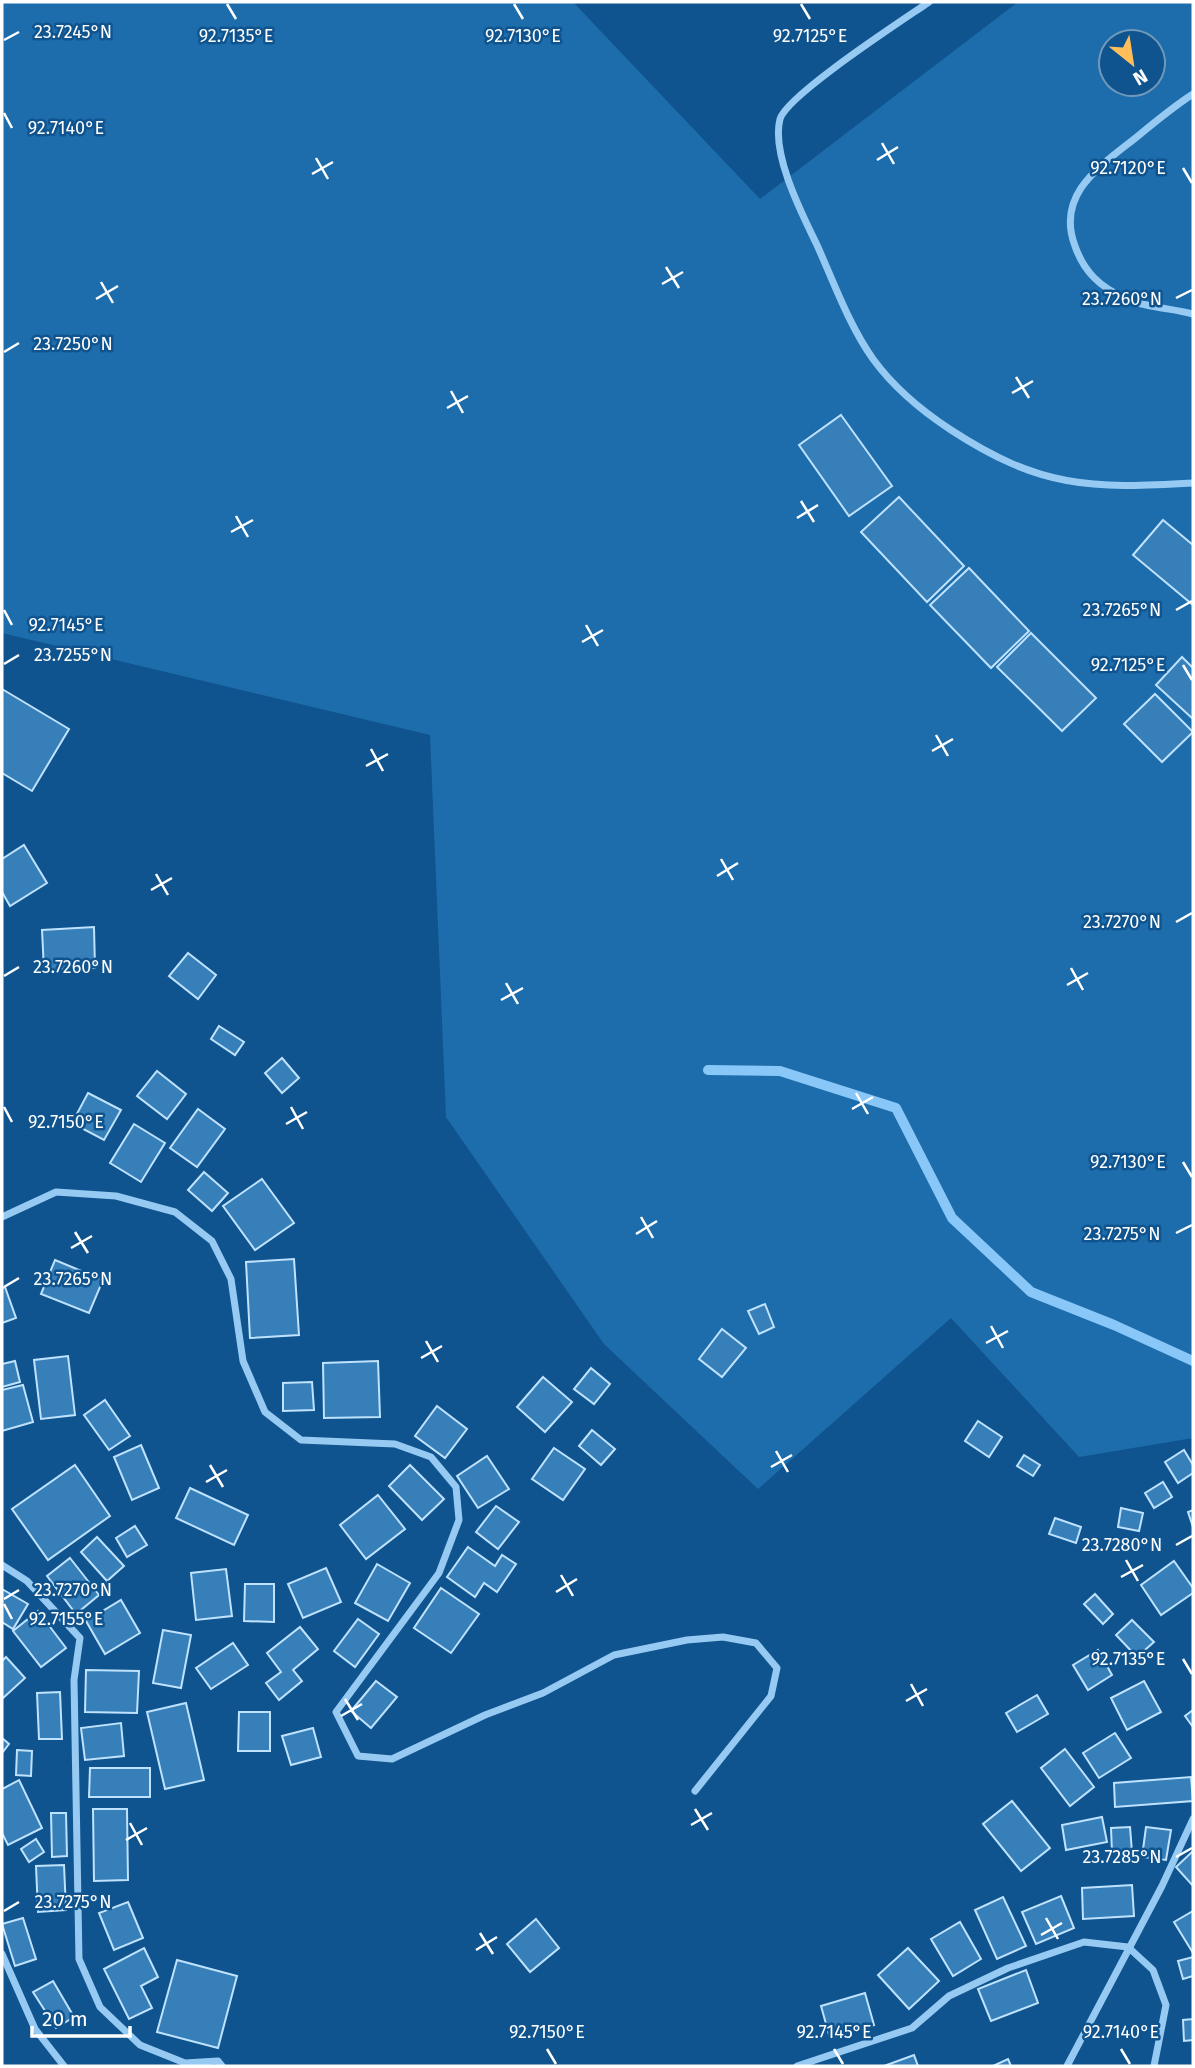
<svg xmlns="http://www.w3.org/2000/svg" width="1195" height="2068" font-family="'Fira Sans',sans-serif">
	<rect width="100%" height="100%" fill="#0f548e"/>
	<!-- green -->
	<path fill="#1d6dac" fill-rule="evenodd" d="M2 2H573L760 199 1018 2H1193V1438L1079 1457 951 1318 758 1489 604 1344 446 1117 430 735 2 633ZM1111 42H1153V84H1111Z"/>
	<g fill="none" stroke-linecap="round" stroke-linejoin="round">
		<!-- stream -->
		<path stroke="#88c7f7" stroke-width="10" d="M708 1070 780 1071 896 1108 952 1218 1031 1292 1114 1325 1193 1361"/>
	</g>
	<!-- building -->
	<g fill="#377fb8" stroke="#bfe2fe" stroke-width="2">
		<path d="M841 415 892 486 849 516 799 445Z"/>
		<path d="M899 497 964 566 927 602 861 532Z"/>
		<path d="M1163 520 1193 545V605L1133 555Z"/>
		<path d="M969 568 1029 631 991 668 930 605Z"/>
		<path d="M1031 633 1096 698 1062 731 997 667Z"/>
		<path d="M1182 657 1193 668V719L1156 685Z"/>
		<path d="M2 689 69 729 32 791 2 773Z"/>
		<path d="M1155 694 1193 732 1162 762 1124 724Z"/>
		<path d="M24 845 47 883 10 906 2 892V859Z"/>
		<path d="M94 927 95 968 44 970 42 930Z"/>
		<path d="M188 953 216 975 198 999 169 976Z"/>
		<path d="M219 1026 244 1042 235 1055 211 1039Z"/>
		<path d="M282 1058 299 1078 282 1093 265 1073Z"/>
		<path d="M157 1071 186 1094 167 1119 137 1096Z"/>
		<path d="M88 1093 121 1110 104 1140 72 1123Z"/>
		<path d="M198 1109 225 1129 197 1167 170 1148Z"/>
		<path d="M134 1124 165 1143 141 1182 110 1163Z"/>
		<path d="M204 1172 228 1193 212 1211 188 1190Z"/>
		<path d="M262 1179 294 1223 255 1250 223 1206Z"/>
		<path d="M294 1259 299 1335 250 1338 246 1262Z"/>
		<path d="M55 1260 103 1280 89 1313 41 1294Z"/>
		<path d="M5 1287 16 1318 2 1323V1288Z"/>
		<path d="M765 1304 774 1327 759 1334 748 1311Z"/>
		<path d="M722 1329 746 1348 722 1377 699 1359Z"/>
		<path d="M68 1356 75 1415 41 1419 34 1360Z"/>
		<path d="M15 1361 20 1382 2 1387V1364Z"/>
		<path d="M378 1361 380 1417 324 1418 323 1363Z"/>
		<path d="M591 1368 610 1384 594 1404 574 1389Z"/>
		<path d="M543 1377 572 1402 545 1432 517 1407Z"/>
		<path d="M312 1382 314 1410 283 1411V1383Z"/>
		<path d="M23 1385 33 1422 2 1431V1390Z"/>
		<path d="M105 1400 130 1436 109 1450 84 1415Z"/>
		<path d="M437 1406 467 1429 445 1458 415 1436Z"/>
		<path d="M978 1421 1002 1437 989 1457 965 1441Z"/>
		<path d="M592 1430 615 1449 601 1465 579 1446Z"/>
		<path d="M141 1445 159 1488 132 1500 114 1457Z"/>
		<path d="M554 1448 585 1469 563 1500 532 1479Z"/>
		<path d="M1184 1450 1193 1465V1473L1178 1483 1165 1462Z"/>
		<path d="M1024 1455 1040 1465 1033 1476 1017 1466Z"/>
		<path d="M487 1456 509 1489 478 1508 457 1476Z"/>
		<path d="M75 1465 110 1516 48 1560 12 1509Z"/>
		<path d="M410 1465 444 1499 422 1520 389 1486Z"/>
		<path d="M1163 1482 1172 1497 1154 1508 1145 1493Z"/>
		<path d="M190 1488 248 1515 234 1545 176 1518Z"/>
		<path d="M378 1495 405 1529 366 1559 340 1525Z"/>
		<path d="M496 1506 519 1522 498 1549 476 1532Z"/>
		<path d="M1121 1508 1143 1513 1139 1531 1118 1527Z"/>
		<path d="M1193 1510V1527L1188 1512Z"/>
		<path d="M1055 1518 1081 1527 1076 1543 1049 1534Z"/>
		<path d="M135 1526 147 1545 127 1557 116 1538Z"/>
		<path d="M97 1537 124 1566 107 1581 81 1552Z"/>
		<path d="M468 1547 495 1566 502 1555 516 1564 497 1592 484 1583 475 1597 447 1577Z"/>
		<path d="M70 1558 99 1595 76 1614 47 1576Z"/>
		<path d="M1174 1561 1193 1588V1593L1161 1615 1141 1585Z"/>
		<path d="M377 1564 410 1583 388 1621 355 1603Z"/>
		<path d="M326 1568 341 1602 303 1618 288 1584Z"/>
		<path d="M226 1569 232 1616 196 1620 191 1573Z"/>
		<path d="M245 1584H274V1622L244 1621Z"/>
		<path d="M441 1588 479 1614 451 1653 414 1628Z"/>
		<path d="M2 1589 28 1604 13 1629 2 1622Z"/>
		<path d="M1095 1594 1113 1614 1103 1624 1084 1604Z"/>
		<path d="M121 1600 140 1633 105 1654 86 1621Z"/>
		<path d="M38 1611 66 1648 41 1667 13 1631Z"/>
		<path d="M358 1619 379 1634 355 1667 334 1651Z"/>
		<path d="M1132 1620 1154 1642 1137 1657 1116 1635Z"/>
		<path d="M300 1627 318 1649 293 1670 302 1681 279 1700 266 1683 281 1672 267 1653Z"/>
		<path d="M163 1630 191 1635 181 1688 153 1683Z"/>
		<path d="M233 1643 248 1665 211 1689 196 1668Z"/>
		<path d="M1098 1650 1112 1675 1088 1690 1073 1665Z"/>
		<path d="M6 1657 25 1678 2 1699V1661Z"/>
		<path d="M86 1670 139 1671 137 1713 85 1712Z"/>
		<path d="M376 1681 397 1697 371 1728 351 1711Z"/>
		<path d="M1144 1681 1161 1712 1127 1730 1111 1698Z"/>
		<path d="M60 1692 62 1739H39L37 1693Z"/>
		<path d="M1037 1695 1048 1714 1017 1732 1006 1713Z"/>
		<path d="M186 1703 204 1780 165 1789 147 1712Z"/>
		<path d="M1193 1710V1727L1185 1716Z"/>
		<path d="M239 1712H270V1751H238Z"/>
		<path d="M121 1723 124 1756 85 1760 81 1728Z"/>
		<path d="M313 1728 321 1757 291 1765 282 1736Z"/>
		<path d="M1115 1733 1131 1758 1099 1778 1083 1753Z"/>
		<path d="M2 1738 9 1744 2 1753Z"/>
		<path d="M1065 1749 1094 1787 1070 1806 1041 1768Z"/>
		<path d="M17 1750 32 1751 31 1776 16 1775Z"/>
		<path d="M90 1768H150V1797H89Z"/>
		<path d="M1191 1777 1193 1801 1115 1807 1114 1783Z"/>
		<path d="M19 1780 42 1828 8 1845 2 1833V1789Z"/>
		<path d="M1012 1801 1050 1848 1021 1871 983 1824Z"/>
		<path d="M93 1809H127L128 1880 94 1881Z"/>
		<path d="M51 1813H66L67 1856 52 1857Z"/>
		<path d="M1102 1817 1107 1842 1066 1850 1062 1825Z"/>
		<path d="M1130 1827 1132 1852 1112 1853 1111 1828Z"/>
		<path d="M1146 1827 1171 1830 1166 1860 1142 1857Z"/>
		<path d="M36 1839 44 1852 29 1862 21 1849Z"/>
		<path d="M1193 1851V1886L1176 1867Z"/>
		<path d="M64 1865 66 1910 38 1912 36 1866Z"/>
		<path d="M1132 1885 1134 1916 1083 1919 1082 1888Z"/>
		<path d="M1061 1896 1074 1928 1036 1944 1022 1912Z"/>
		<path d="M1003 1897 1026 1946 997 1959 975 1910Z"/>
		<path d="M128 1902 143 1938 114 1950 99 1913Z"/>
		<path d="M1193 1911V1953L1174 1922Z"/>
		<path d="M23 1918 36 1959 15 1966 2 1924Z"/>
		<path d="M536 1919 559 1948 530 1972 507 1944Z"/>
		<path d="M960 1922 981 1959 953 1976 931 1939Z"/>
		<path d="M144 1948 158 1977 141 1986 152 2008 129 2019 104 1969Z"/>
		<path d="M908 1948 939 1981 909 2009 878 1975Z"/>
		<path d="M1193 1957V1976L1183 1979 1178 1961Z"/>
		<path d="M177 1960 237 1976 218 2048 157 2032Z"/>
		<path d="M1026 1970 1038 2003 991 2021 978 1989Z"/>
		<path d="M53 1981 74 2017 56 2028 33 1992Z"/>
		<path d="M865 1993 874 2025 830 2038 821 2006Z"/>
		<path d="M1193 2019V2040L1184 2041 1183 2020Z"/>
		<path d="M914 2055 918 2066H884Z"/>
		<path d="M1008 2059 1011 2066H993Z"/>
	</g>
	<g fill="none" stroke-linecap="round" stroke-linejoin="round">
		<!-- street -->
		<g stroke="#97caf3" stroke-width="7">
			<path d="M929 2C903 20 787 95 780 119 771 154 802 214 817 245 834 283 849 325 873 359 894 388 922 411 951 430 1040 488 1090 489 1193 483"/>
			<path d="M1193 94C1173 107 1156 121 1138 136 1102 165 1055 193 1075 246 1084 272 1100 287 1125 298 1146 308 1171 308 1193 314"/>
			<path d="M2 1217 56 1192 116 1196 175 1212 212 1241 231 1279 243 1361 265 1412 301 1440 395 1444 431 1457 456 1487 459 1520 439 1573 336 1712 358 1756 392 1759 485 1715 543 1693 614 1655 687 1640 723 1637 756 1643 777 1668 771 1696 695 1791"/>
			<path d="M2 1565 27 1581 80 1638 74 1680 79 1959 100 2007 140 2045 185 2063 218 2061 222 2066"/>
			<path d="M2 1954 35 2029 64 2066"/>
			<path d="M797 2066 912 2028 949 1996 1008 1968 1084 1942 1128 1947 1153 1970 1166 2005 1154 2066"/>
			<path d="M1067 2066 1162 1886 1193 1819"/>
		</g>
	</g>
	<!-- ticks -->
	<path fill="none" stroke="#fff" stroke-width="2.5" d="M227 4 236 19M514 4 523 19M801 4 810 19M4 40 19 32M4 113 12 128M882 143 894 164M316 158 328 179M877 160 898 147M1183 168 1192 183M312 174 333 162M666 267 679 288M101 282 113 303M662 284 683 272M1176 298 1192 290M96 299 118 286M4 352 19 343M1016 377 1029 398M451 391 463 413M1012 393 1033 381M447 408 468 396M801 501 814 522M236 516 248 537M797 518 818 505M231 532 253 520M4 610 12 625M1176 610 1192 601M586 625 598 646M582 642 603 630M4 664 19 655M1183 665 1192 680M936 735 948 756M371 749 383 771M932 751 953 739M366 766 388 754M721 859 733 880M156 874 168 895M717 876 738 863M151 890 172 878M1176 922 1192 913M1071 968 1083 990M4 976 19 967M506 983 518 1004M1067 985 1088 973M501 1000 523 988M856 1093 868 1114M4 1107 12 1122M291 1107 303 1129M852 1109 873 1097M286 1124 307 1112M1183 1162 1192 1177M641 1217 653 1238M75 1232 88 1253M1176 1233 1192 1225M636 1234 657 1221M71 1248 92 1236M4 1287 19 1278M991 1326 1003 1348M426 1341 438 1362M986 1343 1008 1331M421 1358 442 1346M776 1451 788 1472M210 1465 223 1487M771 1467 792 1455M206 1482 227 1470M1176 1545 1192 1536M1126 1560 1138 1581M561 1575 573 1596M1121 1577 1143 1565M556 1592 577 1579M4 1599 19 1590M4 1604 12 1619M1183 1659 1192 1674M911 1684 923 1706M345 1699 358 1720M906 1701 927 1689M341 1716 362 1704M695 1809 708 1830M130 1823 142 1845M691 1825 712 1813M126 1840 147 1828M1176 1857 1192 1848M4 1911 19 1902M1046 1918 1058 1939M480 1933 493 1954M1041 1935 1062 1923M476 1950 497 1937M547 2049 556 2064M834 2049 843 2064M1121 2049 1130 2064"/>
	<g font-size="18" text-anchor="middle" fill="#fff" stroke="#0f548e" stroke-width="5" stroke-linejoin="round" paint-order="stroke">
		<text x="73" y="38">23.7245°N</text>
		<text x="236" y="42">92.7135°E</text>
		<text x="523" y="42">92.7130°E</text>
		<text x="810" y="42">92.7125°E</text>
		<text x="66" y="134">92.7140°E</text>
		<text x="1128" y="174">92.7120°E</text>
		<text x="1122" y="305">23.7260°N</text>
		<text x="73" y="350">23.7250°N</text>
		<text x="1122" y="616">23.7265°N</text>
		<text x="66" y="631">92.7145°E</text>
		<text x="73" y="661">23.7255°N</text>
		<text x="1128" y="671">92.7125°E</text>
		<text x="1122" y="928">23.7270°N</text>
		<text x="73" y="973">23.7260°N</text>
		<text x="66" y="1128">92.7150°E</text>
		<text x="1128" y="1168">92.7130°E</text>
		<text x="1122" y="1240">23.7275°N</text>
		<text x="73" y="1285">23.7265°N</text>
		<text x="1122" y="1551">23.7280°N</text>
		<text x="73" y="1596">23.7270°N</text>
		<text x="66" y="1625">92.7155°E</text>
		<text x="1128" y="1665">92.7135°E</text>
		<text x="1122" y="1863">23.7285°N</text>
		<text x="73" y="1908">23.7275°N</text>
		<text x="547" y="2038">92.7150°E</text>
		<text x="834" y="2038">92.7145°E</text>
		<text x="1121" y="2038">92.7140°E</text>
	</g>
	<!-- border -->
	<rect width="1195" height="2068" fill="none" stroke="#ffffff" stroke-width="7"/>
	<!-- north arrow -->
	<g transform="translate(1132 63) rotate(150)"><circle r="33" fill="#0f548e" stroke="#6f98bb" stroke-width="2"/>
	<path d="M0-5L12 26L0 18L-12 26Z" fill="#ffbe59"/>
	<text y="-10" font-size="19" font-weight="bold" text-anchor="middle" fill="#ffffff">N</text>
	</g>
	<!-- scale -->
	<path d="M32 2026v10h98v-10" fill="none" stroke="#ffffff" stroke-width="3.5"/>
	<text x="42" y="2026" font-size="21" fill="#ffffff" stroke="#0f548e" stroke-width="5" paint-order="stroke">20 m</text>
</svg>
